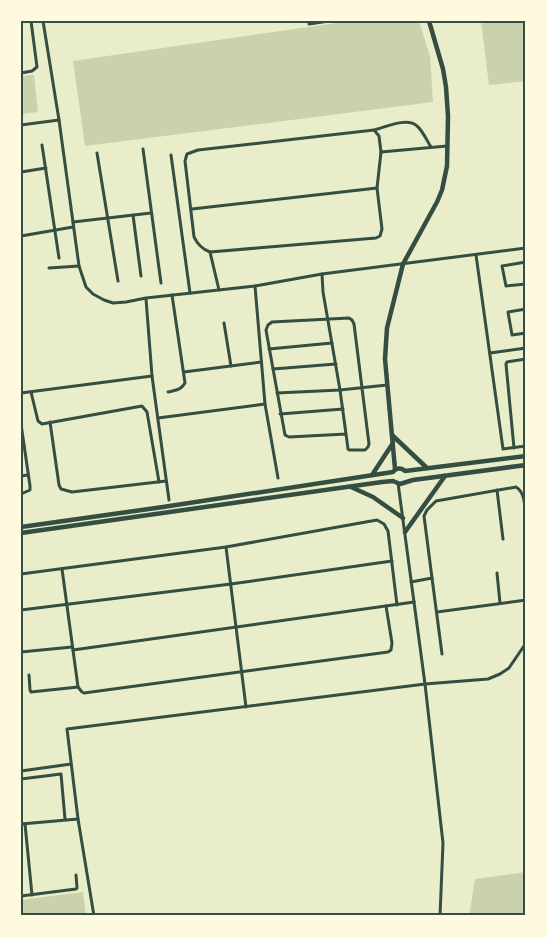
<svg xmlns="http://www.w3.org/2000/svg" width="547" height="937" font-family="'Fira Sans Condensed',sans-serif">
	<rect width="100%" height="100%" fill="#e9edc9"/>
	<!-- green -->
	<g fill="#cad2ad">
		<path d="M350 21H419L430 56 433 102 85 146 73 61Z"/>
		<path d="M481 21H526V81L489 85Z"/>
		<path d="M34 75 38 112 21 114V76Z"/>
		<path d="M526 872V916H469L475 879Z"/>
		<path d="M83 892 86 916H21V900Z"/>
	</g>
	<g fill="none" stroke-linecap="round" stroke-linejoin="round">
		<!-- minor -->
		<g stroke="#344e41" stroke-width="3">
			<path d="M43 21 59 120 79 266 86 287 93 294 104 300 113 303 126 302 146 298 255 286 322 274 526 248"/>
			<path d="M309 24 329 21"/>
			<path d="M21 73 32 71 37 67 31 21"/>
			<path d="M526 86V89"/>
			<path d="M21 125 59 120"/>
			<path d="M374 130 379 136 381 152 377 188 382 229 380 236 376 238 210 252C202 249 198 245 194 237L185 161 187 154 198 150Z"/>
			<path d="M374 130C386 127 407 117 417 126 423 131 427 141 431 147"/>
			<path d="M42 145 59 258"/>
			<path d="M143 149 161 283"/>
			<path d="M381 152 447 146"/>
			<path d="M97 153 118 281"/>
			<path d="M171 155 190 293"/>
			<path d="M21 172 46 168"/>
			<path d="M192 209 377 188"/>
			<path d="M133 215 141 276"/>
			<path d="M73 222 151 213"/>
			<path d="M21 236 73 227"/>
			<path d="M210 252 219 290"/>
			<path d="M476 255 503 449 526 446"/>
			<path d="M526 262 502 266 506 286 526 284"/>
			<path d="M49 268 79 266"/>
			<path d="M255 286 265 404 278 478"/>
			<path d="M146 299 152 376 169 500"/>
			<path d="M526 309 508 312 512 335 526 333"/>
			<path d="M224 323 231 366"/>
			<path d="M269 349 332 343"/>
			<path d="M490 353 526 348"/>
			<path d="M273 369 336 364"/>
			<path d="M184 372 261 362"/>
			<path d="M31 392 38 421 42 424 142 406 147 412 159 482"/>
			<path d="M168 392C176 390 181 390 185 383L172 295"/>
			<path d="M21 393 152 376"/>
			<path d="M277 393 340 390 323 292 322 274"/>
			<path d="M280 414 343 409"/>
			<path d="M158 418 265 404"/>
			<path d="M50 422 59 485 61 489 72 492 166 481"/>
			<path d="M21 424 30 486V490L21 494"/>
			<path d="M346 434 348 449 349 450H365L368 447 369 444 354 324 352 320 349 318 272 322 268 325 266 330 285 435 289 437 346 434 340 390 387 385"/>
			<path d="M514 448 506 364 507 362 526 359"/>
			<path d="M21 476 28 475"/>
			<path d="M398 483 425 684 443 843 440 916"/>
			<path d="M497 490 503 539"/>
			<path d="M226 547 246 707"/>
			<path d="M62 569 78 687 82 692 84 693 388 652 391 650 392 643 386 606"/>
			<path d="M497 573 500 603"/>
			<path d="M21 574 226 547 377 520 384 524 388 531 397 605"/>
			<path d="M432 578 424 516 427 510 436 501 516 487C526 493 525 510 526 521"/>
			<path d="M411 582 432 578 442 654"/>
			<path d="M21 610 231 584 392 561"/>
			<path d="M437 612 526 600"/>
			<path d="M73 650 414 602"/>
			<path d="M21 652 72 647"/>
			<path d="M29 675 30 690 31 692 78 687"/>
			<path d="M21 771 71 764"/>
			<path d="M21 779 61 774 65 819"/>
			<path d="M21 824 78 819"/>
			<path d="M25 824 32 895"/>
			<path d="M21 896 76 889 77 888 76 875"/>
			<path d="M94 916 78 819 67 729 425 684 488 679 500 674 509 668 526 643"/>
		</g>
		<!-- tertiary -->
		<path stroke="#344e41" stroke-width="4.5" d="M395 469 385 359 387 328 403 264 437 202 442 190 447 166 448 116 446 87 443 69 429 21"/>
		<!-- secondary -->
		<g stroke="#344e41" stroke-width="4.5">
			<path d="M392 435 427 468"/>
			<path d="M372 475 393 443"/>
			<path d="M351 487 373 497 403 518"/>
			<path d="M21 527 163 507 393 472C396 468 401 467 405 471L526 456"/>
			<path d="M405 532 445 476"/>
			<path d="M21 533 382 482 393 481 400 484 413 480 526 465"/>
		</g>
	</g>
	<!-- border -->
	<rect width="547" height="937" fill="none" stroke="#fefae0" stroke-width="45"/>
	<rect x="22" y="22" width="502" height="892" fill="none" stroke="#344e41" stroke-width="2"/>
</svg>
